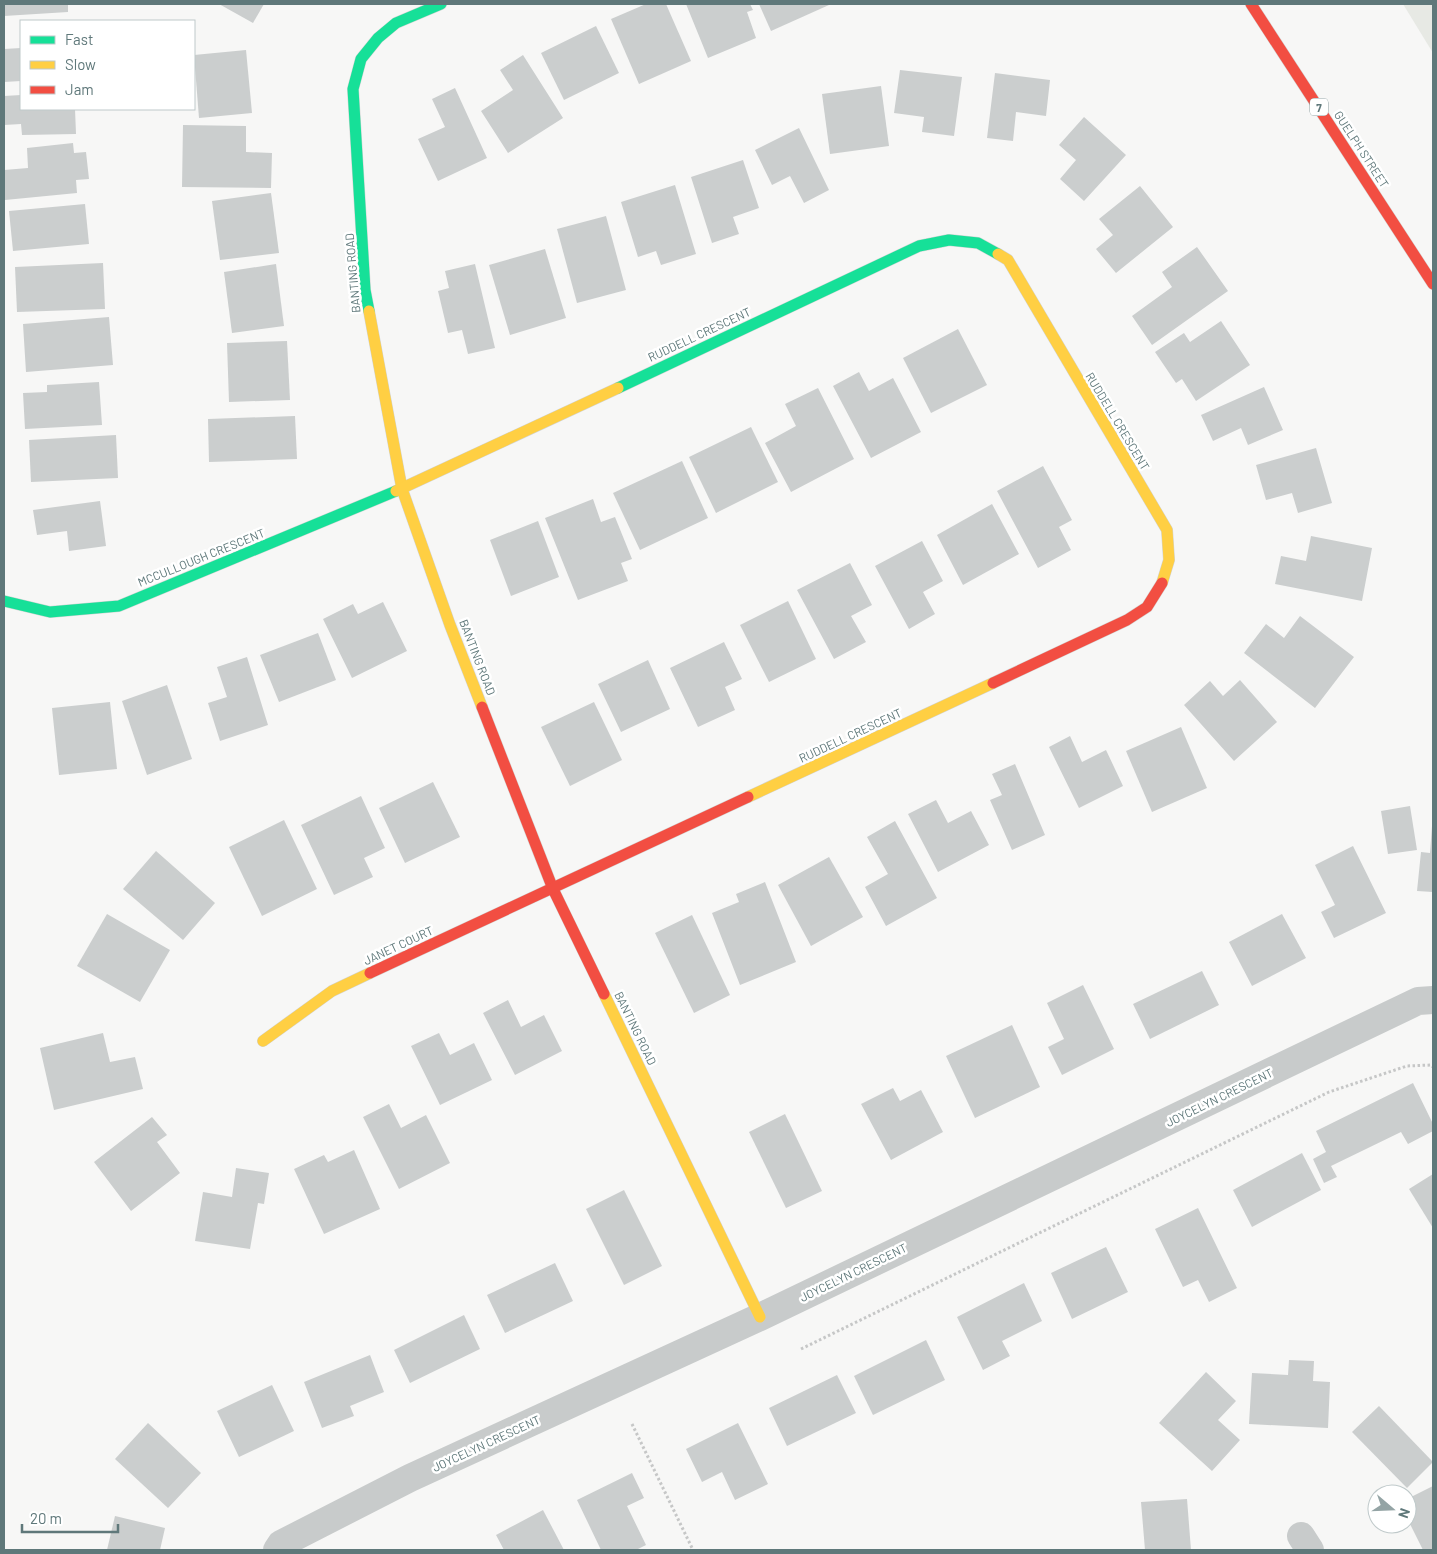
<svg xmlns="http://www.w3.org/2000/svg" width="1437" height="1554" font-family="Barlow,sans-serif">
	<rect width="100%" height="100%" fill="#f7f7f6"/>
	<!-- green -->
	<path fill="#e7e9e4" d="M1403 4H1433V53Z"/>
	<!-- building -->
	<g fill="#cbcece">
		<path d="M4 4H68V12L4 16Z"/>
		<path d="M219 4H264L253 23Z"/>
		<path d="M646 4H666L691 61 639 84 611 19Z"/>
		<path d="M686 4H750L753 10 747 12 756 38 708 58Z"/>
		<path d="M759 4H829V5L771 31Z"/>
		<path d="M596 26 619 73 564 100 541 53Z"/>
		<path d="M21 48V81L4 82V49Z"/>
		<path d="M246 50 252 113 199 118 194 55Z"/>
		<path d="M523 55 563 118 508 153 481 111 513 90 500 70Z"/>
		<path d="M900 70 962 77 954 136 922 132 924 117 894 113Z"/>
		<path d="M995 73 1050 80 1046 116 1016 112 1013 141 987 138Z"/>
		<path d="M881 86 889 146 830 154 822 94Z"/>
		<path d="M455 88 487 158 438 181 418 139 445 127 432 99Z"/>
		<path d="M21 95V109H75L76 134 22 135 21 124 4 125V96Z"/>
		<path d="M1084 117 1126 155 1084 201 1060 179 1076 160 1059 145Z"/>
		<path d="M183 125 246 126V152L272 153 271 188 182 187Z"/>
		<path d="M799 128 829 190 804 203 790 176 772 185 755 150Z"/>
		<path d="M73 143 74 153 86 152 89 179 76 180 77 193 5 200 4 170 28 168 27 148Z"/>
		<path d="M743 160 759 208 733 217 739 234 712 243 691 177Z"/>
		<path d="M675 185 696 254 661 265 656 251 638 257 621 202Z"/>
		<path d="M1140 186 1173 227 1116 273 1096 249 1113 235 1099 219Z"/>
		<path d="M271 193 279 253 220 260 212 201Z"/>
		<path d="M85 204 89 244 13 251 9 211Z"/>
		<path d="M606 216 626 290 577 303 557 229Z"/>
		<path d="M1197 247 1228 291 1152 345 1132 316 1172 287 1162 272Z"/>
		<path d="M545 249 566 318 510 335 489 265Z"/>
		<path d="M103 263 105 309 17 312 15 267Z"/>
		<path d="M276 264 284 326 232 333 224 272Z"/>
		<path d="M475 264 495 348 468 354 462 330 448 333 438 291 449 288 445 271Z"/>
		<path d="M109 317 113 365 26 372 23 324Z"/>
		<path d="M1221 321 1250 365 1196 401 1182 379 1176 383 1155 352 1184 333 1190 342Z"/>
		<path d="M958 329 987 385 931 413 903 358Z"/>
		<path d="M287 341 290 400 229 402 227 343Z"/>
		<path d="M859 372 869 391 893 378 921 432 871 458 833 386Z"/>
		<path d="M99 382 102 425 25 429 23 393 47 392V385Z"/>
		<path d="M1264 387 1283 430 1248 445 1241 428 1213 441 1201 415Z"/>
		<path d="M818 388 854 459 791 492 765 443 796 426 785 404Z"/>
		<path d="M295 416 297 459 209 462 208 419Z"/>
		<path d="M751 427 778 482 716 513 689 457Z"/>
		<path d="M116 435 118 478 31 482 29 440Z"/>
		<path d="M1316 448 1332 503 1298 513 1292 493 1266 500 1256 465Z"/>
		<path d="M682 461 708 518 640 550 613 493Z"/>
		<path d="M1043 466 1072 520 1059 527 1071 550 1038 568 997 491Z"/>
		<path d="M593 499 601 522 615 517 632 559 621 563 628 581 578 600 545 518Z"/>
		<path d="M100 501 106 546 69 551 67 531 37 535 33 510Z"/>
		<path d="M992 504 1019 554 963 585 937 535Z"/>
		<path d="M538 521 559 577 511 596 490 540Z"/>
		<path d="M1311 536 1372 548 1362 601 1275 584 1281 556 1306 561Z"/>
		<path d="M922 541 943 581 923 592 935 614 909 629 875 566Z"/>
		<path d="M850 563 872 605 851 616 866 642 834 659 797 590Z"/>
		<path d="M788 601 816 659 769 682 740 625Z"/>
		<path d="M383 602 407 651 352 678 323 619 353 604 358 614Z"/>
		<path d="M1300 616 1354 657 1315 708 1244 653 1266 624 1284 638Z"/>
		<path d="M318 633 336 680 279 702 260 655Z"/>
		<path d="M724 642 742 679 725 687 735 710 698 727 670 668Z"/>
		<path d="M247 657 268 725 220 741 208 703 227 697 217 667Z"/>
		<path d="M648 660 670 709 621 732 598 684Z"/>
		<path d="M1240 680 1277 722 1234 761 1184 705 1210 681 1223 696Z"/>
		<path d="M167 685 192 759 147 775 122 701Z"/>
		<path d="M110 702 117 769 59 775 52 708Z"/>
		<path d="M594 702 622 760 570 786 541 727Z"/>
		<path d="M1181 727 1207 788 1152 812 1126 751Z"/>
		<path d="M1070 736 1082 762 1106 750 1123 786 1079 808 1049 747Z"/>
		<path d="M1015 764 1045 835 1012 850 990 800 1002 795 992 774Z"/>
		<path d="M433 782 460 837 405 863 379 808Z"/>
		<path d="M361 796 385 848 364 858 373 877 334 895 301 825Z"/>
		<path d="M936 800 948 823 971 811 989 845 938 872 908 814Z"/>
		<path d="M1410 806 1417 850 1388 854 1381 811Z"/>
		<path d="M284 820 317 889 262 916 229 847Z"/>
		<path d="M895 821 937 898 886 926 865 887 888 874 867 837Z"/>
		<path d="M1432 826H1433V892L1417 891 1421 852 1430 853Z"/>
		<path d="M1353 846 1386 913 1334 938 1321 912 1335 905 1315 865Z"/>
		<path d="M156 851 215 903 183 940 123 889Z"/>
		<path d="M829 857 863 917 811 946 778 885Z"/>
		<path d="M765 882 796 962 740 985 712 913 739 902 736 894Z"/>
		<path d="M107 914 170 950 140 1002 77 966Z"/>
		<path d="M1282 914 1306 958 1252 986 1229 942Z"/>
		<path d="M692 915 730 995 694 1013 655 933Z"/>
		<path d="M1202 971 1219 1005 1150 1039 1133 1004Z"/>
		<path d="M1083 985 1114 1049 1062 1075 1048 1047 1064 1039 1047 1003Z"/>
		<path d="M508 1000 521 1027 544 1015 562 1051 515 1075 483 1013Z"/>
		<path d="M1012 1025 1040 1087 975 1118 946 1056Z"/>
		<path d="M103 1033 110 1062 135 1057 143 1089 54 1110 40 1048Z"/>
		<path d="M439 1033 450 1055 474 1043 492 1080 440 1105 411 1046Z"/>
		<path d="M1413 1083 1433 1124V1131L1408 1144 1401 1132 1331 1166 1337 1177 1324 1183 1313 1159 1326 1152 1316 1131Z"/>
		<path d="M893 1088 900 1101 921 1090 943 1132 891 1160 861 1104Z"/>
		<path d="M389 1104 401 1128 426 1115 450 1163 399 1189 363 1117Z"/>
		<path d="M785 1114 822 1191 786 1208 749 1132Z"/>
		<path d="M152 1117 167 1135 157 1142 180 1173 131 1211 94 1162Z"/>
		<path d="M354 1150 380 1209 324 1234 294 1169 324 1155 328 1162Z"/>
		<path d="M1302 1153 1321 1190 1252 1227 1233 1190Z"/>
		<path d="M236 1168 269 1173 264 1204 258 1203 250 1249 195 1241 203 1192 232 1197Z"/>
		<path d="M1433 1174V1228L1409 1189Z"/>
		<path d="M624 1190 662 1266 624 1285 586 1209Z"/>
		<path d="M1198 1208 1237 1288 1209 1302 1198 1280 1183 1287 1155 1229Z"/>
		<path d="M1106 1247 1128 1292 1072 1319 1051 1273Z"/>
		<path d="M555 1263 573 1301 505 1333 487 1295Z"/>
		<path d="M1024 1283 1042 1321 1002 1341 1010 1356 983 1370 957 1317Z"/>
		<path d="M464 1315 480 1349 410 1383 394 1350Z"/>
		<path d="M926 1340 945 1380 873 1415 854 1376Z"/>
		<path d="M370 1355 384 1392 350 1406 354 1416 322 1428 304 1382Z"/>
		<path d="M1289 1360 1314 1361 1313 1381 1330 1382 1328 1428 1249 1424 1252 1373 1288 1375Z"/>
		<path d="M1206 1372 1236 1401 1218 1420 1240 1440 1212 1471 1159 1423Z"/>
		<path d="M837 1375 856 1413 787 1446 769 1408Z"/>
		<path d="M272 1385 294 1431 239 1457 217 1411Z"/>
		<path d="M1379 1406 1433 1462 1407 1488 1352 1432Z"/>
		<path d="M148 1423 201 1473 168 1508 115 1459Z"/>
		<path d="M738 1423 768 1484 735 1500 722 1472 702 1482 686 1449Z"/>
		<path d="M632 1473 644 1498 627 1506 646 1545 636 1550H601L577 1500Z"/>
		<path d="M1433 1486V1550H1423L1407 1518V1499Z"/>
		<path d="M1187 1499 1191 1550H1145L1141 1502Z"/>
		<path d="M543 1510 564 1550H504L496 1535Z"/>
		<path d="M115 1516 165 1528 160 1550H107Z"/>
	</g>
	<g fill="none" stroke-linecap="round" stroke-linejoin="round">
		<defs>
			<g id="fast">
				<path d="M369 311 365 290 353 89 361 59 378 38 396 23 441 4"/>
				<path d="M618 388 919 246 949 240 978 243 998 254"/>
				<path d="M4 601 50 612 119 606 396 491"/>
			</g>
			<g id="slow">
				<path d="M998 254 1008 260 1167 530 1169 560 1162 583"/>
				<path d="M369 311 402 489 450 625 482 707"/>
				<path d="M396 491 618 388"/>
				<path d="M748 797 993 683"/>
				<path d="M604 994 760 1317"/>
				<path d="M263 1041 332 991 370 973"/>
			</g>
			<g id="jam">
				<path d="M1251 4 1433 284"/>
				<path d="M993 683 1127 620 1147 607 1162 583"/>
				<path d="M482 707 553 889 604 994"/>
				<path d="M370 973 748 797"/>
			</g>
		</defs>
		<!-- fast casing -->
		<use href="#fast" stroke="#d2d4d3" stroke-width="12"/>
		<!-- slow casing -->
		<use href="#slow" stroke="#d2d4d3" stroke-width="12"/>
		<!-- jam casing -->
		<use href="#jam" stroke="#d2d4d3" stroke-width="12"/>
		<!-- path -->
		<g stroke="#c6c7c7" stroke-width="3" stroke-dasharray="2.5 2.5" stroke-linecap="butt">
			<path d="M801 1349 1329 1092 1407 1066 1431 1065 1433 1067"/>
			<path d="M632 1424 693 1550"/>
		</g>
		<!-- street -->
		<g stroke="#c8cbcb" stroke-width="28">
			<path d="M1301 1536 1310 1550"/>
			<path d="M277 1550 281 1544 410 1478 760 1317 1418 1001 1433 1000"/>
		</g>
		<!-- fast -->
		<use href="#fast" stroke="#16e098" stroke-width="11"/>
		<!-- slow -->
		<use href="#slow" stroke="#ffcf43" stroke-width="11"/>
		<!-- jam -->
		<use href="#jam" stroke="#f24e42" stroke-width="11"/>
	</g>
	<g text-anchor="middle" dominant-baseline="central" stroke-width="5" stroke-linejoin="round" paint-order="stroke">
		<!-- shield labels -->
		<rect fill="#fff" stroke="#8fa0a2" stroke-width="1" x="1310" y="98.5" width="18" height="17" rx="4"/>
		<g font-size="11" font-weight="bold" fill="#5f787a">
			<text x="1319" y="107">7</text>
		</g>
		<!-- street labels -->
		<g font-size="12" fill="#5f787a" stroke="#fff">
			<text transform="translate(1362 149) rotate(57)">GUELPH STREET</text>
			<text transform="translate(352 273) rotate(-95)">BANTING ROAD</text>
			<text transform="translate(699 334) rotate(-25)">RUDDELL CRESCENT</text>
			<text transform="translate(1118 421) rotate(59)">RUDDELL CRESCENT</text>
			<text transform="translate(201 557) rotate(-22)">MCCULLOUGH CRESCENT</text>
			<text transform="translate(478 657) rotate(69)">BANTING ROAD</text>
			<text transform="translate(850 735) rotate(-25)">RUDDELL CRESCENT</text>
			<text transform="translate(398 945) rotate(-25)">JANET COURT</text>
			<text transform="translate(636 1028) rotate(64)">BANTING ROAD</text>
			<text transform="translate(1219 1097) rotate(-26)">JOYCELYN CRESCENT</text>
			<text transform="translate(853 1272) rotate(-26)">JOYCELYN CRESCENT</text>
			<text transform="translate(486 1443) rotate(-25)">JOYCELYN CRESCENT</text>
		</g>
	</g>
	<!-- border -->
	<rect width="1437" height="1554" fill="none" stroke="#5f787a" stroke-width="10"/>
	<!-- legend -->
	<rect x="20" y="20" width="175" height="90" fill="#ffffff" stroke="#bfc9ca"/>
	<rect x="30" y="36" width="25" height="8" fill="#16e098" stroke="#bfc9ca"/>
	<text x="65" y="45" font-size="15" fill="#5f787a">Fast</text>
	<rect x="30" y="61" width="25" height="8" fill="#ffcf43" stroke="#bfc9ca"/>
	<text x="65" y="70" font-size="15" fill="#5f787a">Slow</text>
	<rect x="30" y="86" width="25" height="8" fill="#f24e42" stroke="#bfc9ca"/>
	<text x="65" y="95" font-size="15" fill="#5f787a">Jam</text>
	<!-- north arrow -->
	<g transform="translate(1392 1509) rotate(109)"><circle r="24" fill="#ffffff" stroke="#bfc9ca"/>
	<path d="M0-4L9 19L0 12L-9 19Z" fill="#94a4a5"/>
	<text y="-8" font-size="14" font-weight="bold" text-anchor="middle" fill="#5f787a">N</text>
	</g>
	<!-- scale -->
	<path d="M22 1524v8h96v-8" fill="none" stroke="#5f787a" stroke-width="2.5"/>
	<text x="30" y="1524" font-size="15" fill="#5f787a" stroke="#ffffff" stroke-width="4" paint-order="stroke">20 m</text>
</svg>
